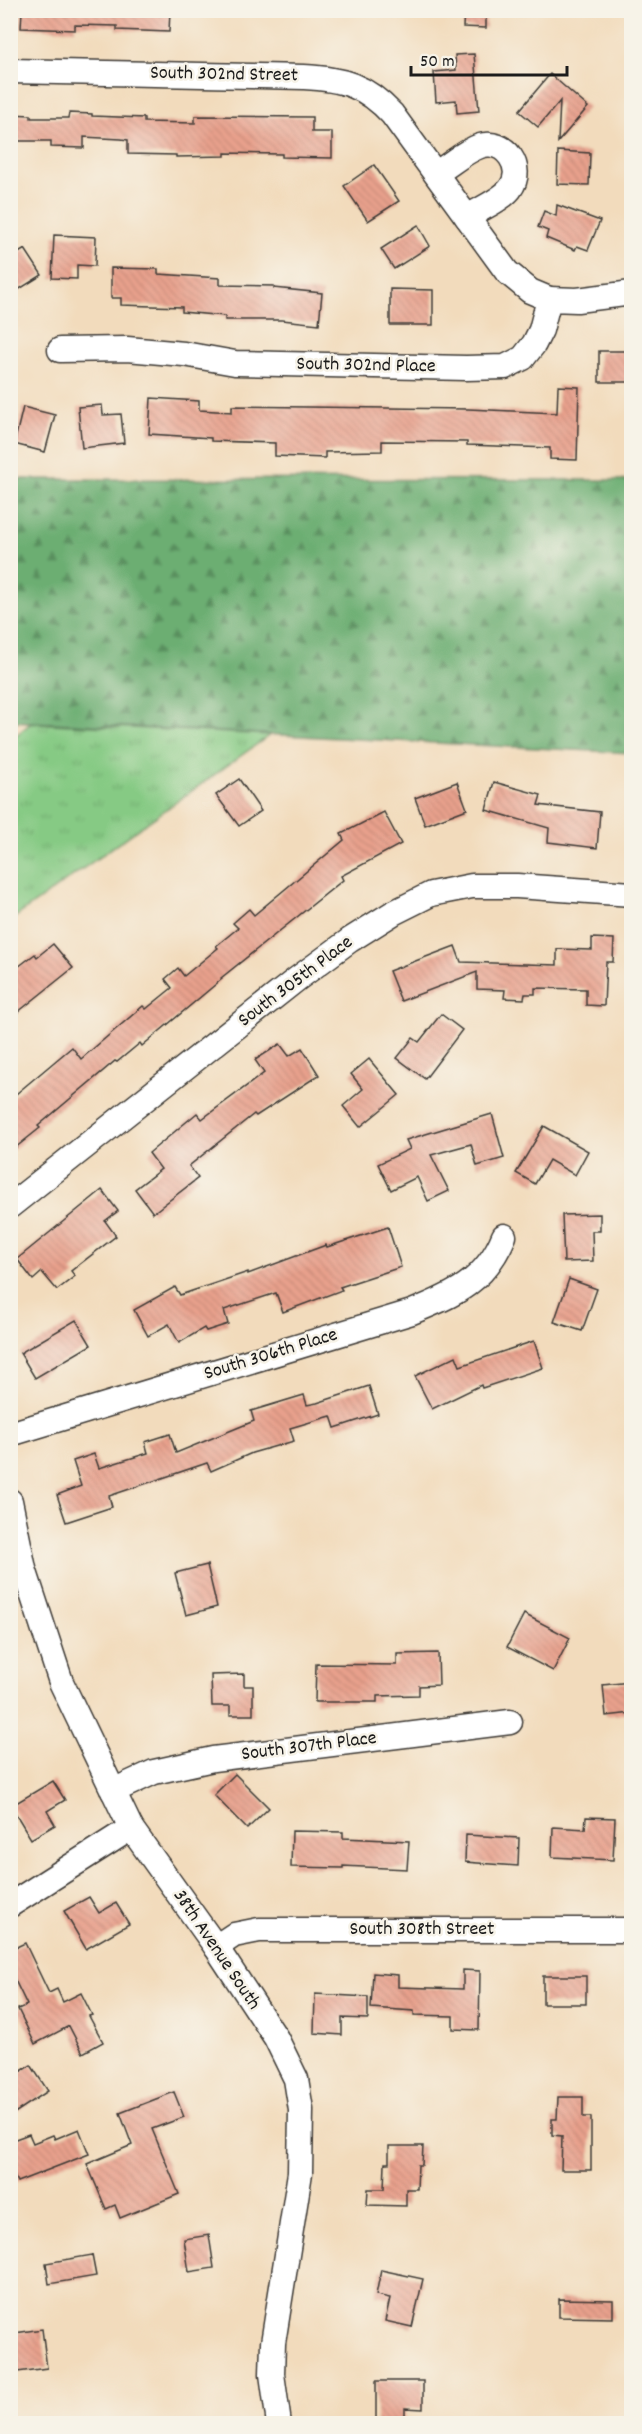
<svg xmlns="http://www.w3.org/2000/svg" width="642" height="2434" font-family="Dekko,sans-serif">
	<defs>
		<pattern id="grass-tufts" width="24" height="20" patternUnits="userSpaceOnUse" patternTransform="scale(1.5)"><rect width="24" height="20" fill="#86ca84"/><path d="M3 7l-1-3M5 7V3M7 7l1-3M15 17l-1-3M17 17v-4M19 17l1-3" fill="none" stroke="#73ad71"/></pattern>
		<pattern id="forest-firs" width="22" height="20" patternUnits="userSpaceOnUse" patternTransform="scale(1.5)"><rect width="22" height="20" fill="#6cae72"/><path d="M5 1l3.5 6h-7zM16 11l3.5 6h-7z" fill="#588d5d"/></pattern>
		<pattern id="building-back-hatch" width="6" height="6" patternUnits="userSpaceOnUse" patternTransform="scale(1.5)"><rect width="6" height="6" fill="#e8a08c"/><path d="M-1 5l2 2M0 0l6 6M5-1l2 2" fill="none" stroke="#c68978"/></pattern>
	</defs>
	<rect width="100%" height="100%" fill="#f7f3e8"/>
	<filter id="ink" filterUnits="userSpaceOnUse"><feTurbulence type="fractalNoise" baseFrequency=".0167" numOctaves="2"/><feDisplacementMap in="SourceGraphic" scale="12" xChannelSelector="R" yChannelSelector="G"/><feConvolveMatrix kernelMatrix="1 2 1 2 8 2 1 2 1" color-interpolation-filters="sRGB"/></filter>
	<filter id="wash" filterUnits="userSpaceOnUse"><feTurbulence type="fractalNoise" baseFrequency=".008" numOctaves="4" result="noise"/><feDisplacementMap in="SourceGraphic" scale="24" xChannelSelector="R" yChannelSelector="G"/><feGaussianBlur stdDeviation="1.35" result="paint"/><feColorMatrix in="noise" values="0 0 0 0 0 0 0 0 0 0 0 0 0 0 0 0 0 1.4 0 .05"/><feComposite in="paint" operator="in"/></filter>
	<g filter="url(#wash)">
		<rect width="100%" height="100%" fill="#f2dbbc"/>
		<!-- grass -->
		<path fill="url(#grass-tufts)" stroke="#517350" stroke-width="1.5" d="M31 723 270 735 11 920V739Z"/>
		<!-- forest -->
		<path fill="url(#forest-firs)" stroke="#446547" stroke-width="1.5" d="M10 479 631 480V753L11 721Z"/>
		<g id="blocks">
			<!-- building -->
			<g fill="url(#building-back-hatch)">
				<path d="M22 10H170L169 32 117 30V26L75 25V30L21 28Z"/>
				<path d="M464 10H486V28L463 27Z"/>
				<path d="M474 54 479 111 457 113 456 100 436 102 434 72 456 70 455 55Z"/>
				<path d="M550 74 588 107 558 142 560 101 538 127 519 111Z"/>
				<path d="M69 113 92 114V116L144 118V122L195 123V116L312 117V132H332V158L282 157V154L225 153V156L176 157V155L128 154V140L121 139 84 137V148L51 147V141H10V114L31 115V118H68Z"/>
				<path d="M558 151 590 153 589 185 557 184Z"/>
				<path d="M374 165 399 201 368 221 344 186Z"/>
				<path d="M557 205 600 221 588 250 577 246 575 250 546 238 548 231 538 227 544 211 556 216Z"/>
				<path d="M418 225 430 246 394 269 381 249Z"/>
				<path d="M54 235 96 237 95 266 77 265V279L52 278Z"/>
				<path d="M25 249 42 275 10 295V258Z"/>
				<path d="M111 268 158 269V274L220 278V285L274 286V288L322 293 319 324 282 320H225V316L182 312V307L121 305V298H111Z"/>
				<path d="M390 289 433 290V325H390Z"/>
				<rect x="599" y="351" width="33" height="31"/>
				<path d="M558 386 579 387 577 460 550 459V448L467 445V442L382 441V451L325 452V458L275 456V443L211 441V438L149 434 151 398 199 401V410L232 412V406L468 409 557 413Z"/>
				<path d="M102 405 103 415 121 414 124 443 82 448 78 407Z"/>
				<path d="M23 407 55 415 45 452 14 444Z"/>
				<path d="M239 779 261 811 239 826 216 795Z"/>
				<path d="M457 782 467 809 425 825 415 798Z"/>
				<path d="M494 782 541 795 538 805 600 812 597 848 548 842 549 828 486 810Z"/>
				<path d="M384 812 401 844 341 876 343 880 221 978 222 979 142 1046 140 1043 117 1062 115 1061 38 1126 40 1128 10 1152V1099L72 1047 81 1059 143 1006 146 1009 172 988 165 979 178 968 184 976 218 948 216 946 238 928 233 923 249 909 254 915 344 840 341 834Z"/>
				<path d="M592 938 614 939 613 962H606L604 1006 586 1005V989L535 988V994H525L524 999 504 998 505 990 477 989V972L401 1001 389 971 455 946 461 962 557 965V949L592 950Z"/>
				<path d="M53 944 73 968 18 1012 10 1003V973L35 954 37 957Z"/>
				<path d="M441 1014 462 1030 425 1079 397 1058 413 1038 419 1042Z"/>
				<path d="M280 1044 289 1056 302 1048 319 1075 256 1116 254 1114 189 1166 198 1178 153 1213 135 1189 161 1169 149 1153 197 1113 202 1119 264 1073 255 1060Z"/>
				<path d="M369 1059 399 1095 360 1127 343 1106 363 1089 351 1074Z"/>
				<path d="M492 1114 504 1158 477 1166 471 1144 431 1155 449 1191 428 1201 417 1177 391 1190 378 1164 410 1149 406 1140Z"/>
				<path d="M544 1126 588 1151 575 1175 549 1160 535 1184 516 1173Z"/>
				<path d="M102 1190 118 1211 105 1221 116 1236 71 1271 75 1276 57 1290 42 1272 33 1280 17 1259Z"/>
				<path d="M600 1214V1231H592L593 1261 564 1262 562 1215Z"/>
				<path d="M388 1227 401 1267 340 1287 342 1290 283 1312 276 1293 224 1310 228 1324 206 1331 204 1328 179 1343 169 1324 148 1336 134 1310 175 1287 180 1295 248 1272V1274L326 1245 327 1247Z"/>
				<path d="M569 1279 597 1289 582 1331 554 1322Z"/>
				<path d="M76 1320 91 1345 35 1378 20 1353Z"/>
				<path d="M534 1341 543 1368 482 1388 481 1385 432 1409 415 1376 456 1356 460 1366Z"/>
				<path d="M369 1386 378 1414 335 1428 331 1416 290 1428 294 1441 252 1453 211 1471 207 1463 109 1496 112 1507 66 1522 57 1495 81 1486 73 1461 94 1454 99 1468 148 1453 145 1442 170 1434 176 1453 254 1421 251 1411 304 1395 307 1405 317 1403Z"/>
				<path d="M207 1565 217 1607 186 1615 175 1573Z"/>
				<path d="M524 1614 570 1638 553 1671 507 1647Z"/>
				<path d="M438 1653 439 1685 419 1686V1695L377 1696V1702H315L316 1664 397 1665V1654Z"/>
				<path d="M244 1674V1686H253V1715H230V1706H212L211 1675Z"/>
				<path d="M630 1682 632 1713 606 1716 603 1685Z"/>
				<path d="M235 1774 269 1808 247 1829 214 1795Z"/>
				<path d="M53 1781 65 1800 47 1811 55 1825 31 1839 11 1806Z"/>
				<path d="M586 1817 615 1818 613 1860 552 1857 553 1827 585 1829Z"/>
				<path d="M292 1831 343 1832V1838L409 1841 407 1869 343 1866V1868L291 1867Z"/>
				<path d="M466 1835 519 1838 518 1866 465 1862Z"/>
				<path d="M89 1897 99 1913 116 1903 129 1924 86 1949 64 1911Z"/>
				<path d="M25 1943 49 1993 57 1989 63 2002 81 1993 92 2015 89 2016 103 2042 83 2053 69 2026 35 2044 18 2009 27 2005 10 1970V1950Z"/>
				<path d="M463 1970 480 1971 479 2030 453 2029V2016L414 2015V2011L371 2008 373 1973 398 1975V1987L463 1989Z"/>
				<rect x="543" y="1976" width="43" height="28"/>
				<path d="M315 1994 368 1997V2019L342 2018V2035L314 2033Z"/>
				<path d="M31 2065 48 2091 10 2116V2078Z"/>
				<path d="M174 2092 184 2117 152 2129 179 2194 120 2218 115 2205 106 2209 87 2164 132 2145 120 2113Z"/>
				<path d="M558 2097H583V2117H591V2170H561L562 2136 552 2135V2119H557Z"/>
				<path d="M79 2129 89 2154 17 2182 10 2166V2141L29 2134 33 2143 53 2135 55 2139Z"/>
				<path d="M389 2146H423L422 2165H418L417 2189H406V2206L367 2205 368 2189H384L385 2163H389Z"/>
				<path d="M209 2235 214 2268 189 2272 184 2239Z"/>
				<path d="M92 2255 96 2276 49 2284 46 2263Z"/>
				<path d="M381 2270 423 2279 412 2327 385 2321 390 2298 376 2295Z"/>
				<path d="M559 2299 613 2300V2318L559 2317Z"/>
				<path d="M42 2329 47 2368 10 2373V2340H15V2333Z"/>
				<path d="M376 2381H423V2409L405 2408V2424H376Z"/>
			</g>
		</g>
	</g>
	<g filter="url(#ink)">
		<use href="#blocks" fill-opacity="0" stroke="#3c3934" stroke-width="1.5"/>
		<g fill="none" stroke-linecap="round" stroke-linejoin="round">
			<defs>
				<g id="minor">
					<path d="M10 71 304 77C343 79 365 85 392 114L507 272 530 291 549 299"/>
					<path d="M436 173C450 165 465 151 480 146 505 138 526 168 510 189 500 201 480 209 467 217"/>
					<path d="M60 350 127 349 184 354 235 363 466 368 505 367 523 358 534 344 541 330 549 299 577 300 632 293"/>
					<path d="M10 1206 297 979 350 940 393 913 431 894 472 886H517L632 894"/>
					<path d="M10 1434 412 1312C454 1295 486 1281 504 1236"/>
					<path d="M10 1501 24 1569 61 1682 131 1828 216 1947 276 2038 296 2079 301 2110 300 2173 273 2343 272 2374 279 2424"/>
					<path d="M113 1791 154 1772 213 1759 510 1722"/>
					<path d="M10 1905 131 1828"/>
					<path d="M216 1947 234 1935 259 1930H632"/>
				</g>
			</defs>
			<!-- minor casing -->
			<use href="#minor" stroke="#3c3934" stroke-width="27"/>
			<!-- minor -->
			<use href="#minor" stroke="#fff" stroke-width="24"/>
		</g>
	</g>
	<g text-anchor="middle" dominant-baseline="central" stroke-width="5" stroke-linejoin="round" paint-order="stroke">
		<!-- street labels -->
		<g font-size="20" fill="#1c1c1c" stroke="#f7f3e8">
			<text transform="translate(224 75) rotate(1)">South 302nd Street</text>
			<text transform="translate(366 366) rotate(1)">South 302nd Place</text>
			<text transform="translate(296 982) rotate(-37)">South 305th Place</text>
			<text transform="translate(271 1355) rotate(-17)">South 306th Place</text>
			<text transform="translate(309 1747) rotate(-7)">South 307th Place</text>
			<text x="422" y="1930">South 308th Street</text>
			<text transform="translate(216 1950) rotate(56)">38th Avenue South</text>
		</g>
	</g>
	<!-- margin -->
	<rect width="642" height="2434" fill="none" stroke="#f7f3e8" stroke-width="36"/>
	<!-- scale -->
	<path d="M411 66v9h156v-9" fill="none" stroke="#1c1c1c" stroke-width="3"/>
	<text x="420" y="66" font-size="18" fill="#1c1c1c" stroke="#f7f3e8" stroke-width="4.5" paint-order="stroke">50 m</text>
</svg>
